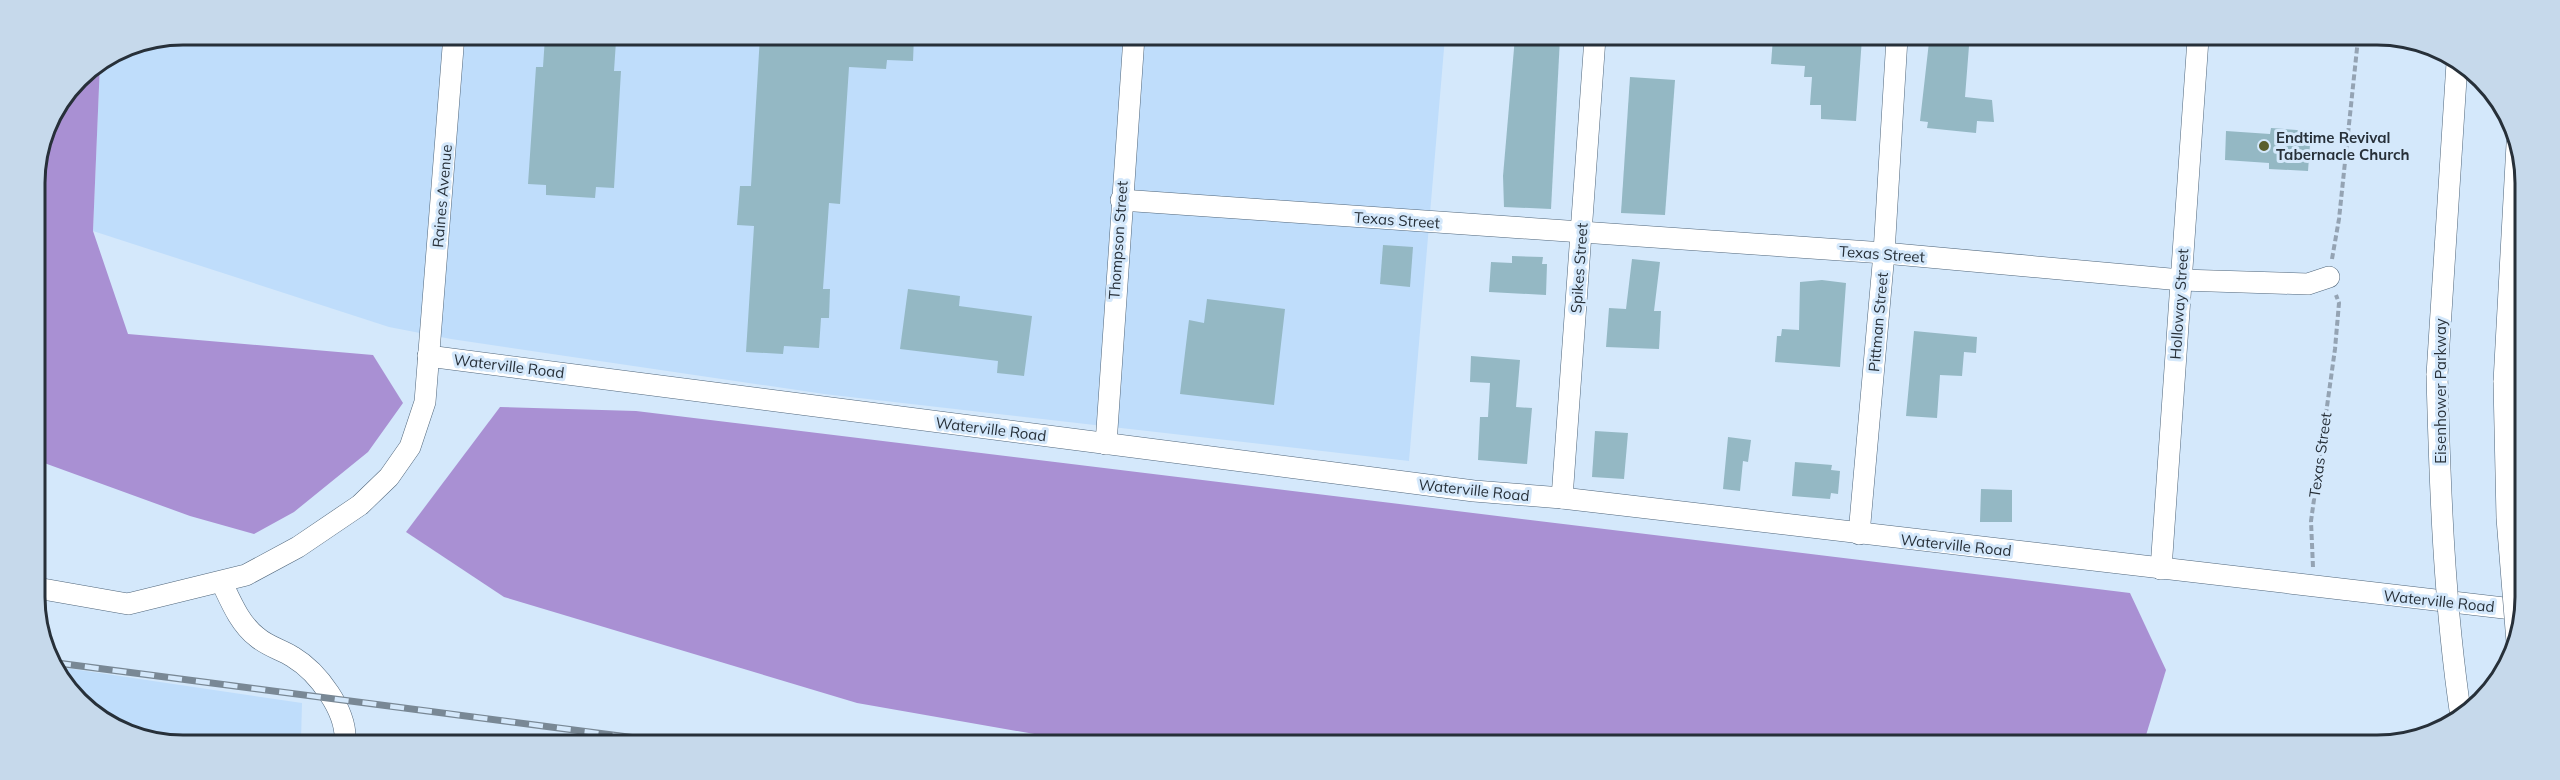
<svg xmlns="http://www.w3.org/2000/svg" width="2560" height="780" font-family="Mulish,sans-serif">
	<rect width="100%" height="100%" fill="#d4e8fb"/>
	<!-- built -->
	<g fill="#bfddfb">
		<path d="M183 35 1445 37 1409 461 824 394 451 339 389 327 93 231 100 63 126 46Z"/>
		<path d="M59 667 302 703 301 741H145L78 702Z"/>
	</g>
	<!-- forest -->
	<g fill="#a990d3">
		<path d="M100 63 93 231 128 334 373 355 403 403 368 452 294 512 254 534 190 516 36 460 35 174 46 126 78 78Z"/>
		<path d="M500 407 636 411 2130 593 2166 670 2143 745 1080 742 857 703 504 597 406 532Z"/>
	</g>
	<!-- building -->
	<g fill="#94b8c4">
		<path d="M760 36H914L913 61 887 60 886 69 849 67 840 204 829 203 823 289H830L829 318H821L819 348 784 346 783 354 746 352 754 226 737 225 740 186H751Z"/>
		<path d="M545 37 616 41 614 71H621L614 188 596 187 595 198 546 195V185L528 184 536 67H543Z"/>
		<path d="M1515 37 1560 38 1551 209 1504 207 1503 176Z"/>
		<path d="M1773 38H1862L1856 121 1821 119V105H1810L1812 77H1804L1805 66 1771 64Z"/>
		<path d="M1929 42 1969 46 1965 97 1992 100 1994 122 1977 121 1976 133 1927 128 1928 122 1920 121Z"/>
		<path d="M1630 77 1675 80 1665 215 1621 213Z"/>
		<path d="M2271 128 2311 131 2308 171 2269 169V163L2225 160 2226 131 2270 134Z"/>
		<path d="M1383 245 1413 247 1410 287 1380 284Z"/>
		<path d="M1512 256 1543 257 1542 264H1547L1546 295 1489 292 1491 262 1512 263Z"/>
		<path d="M1632 259 1660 262 1654 311H1661L1659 349 1606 347 1609 308 1626 309Z"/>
		<path d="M1822 280 1846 283 1840 367 1775 362 1777 336H1781L1782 329 1799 330 1800 282Z"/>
		<path d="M908 289 960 296 959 306 1032 316 1024 376 997 373 998 361 900 349Z"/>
		<path d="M1207 299 1285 309 1274 405 1180 394 1189 320 1204 323Z"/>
		<path d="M1914 331 1977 337 1976 353 1964 352 1962 376 1940 375 1937 418 1906 416Z"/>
		<path d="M1471 356 1520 360 1516 407 1532 408 1527 464 1478 460 1480 417H1488L1490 383 1470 382Z"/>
		<path d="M1595 431 1628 433 1624 479 1592 477Z"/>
		<path d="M1728 437 1751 440 1748 462 1743 461 1740 491 1723 489Z"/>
		<path d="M1795 462 1832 465 1831 470 1840 471 1838 494 1831 493 1830 499 1792 496Z"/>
		<path d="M1981 489 2012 490V522H1980Z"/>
	</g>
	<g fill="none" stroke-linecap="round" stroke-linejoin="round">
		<defs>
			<g id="minor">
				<path d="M1121 200 1884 253 2181 280 2308 284 2329 277"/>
				<path d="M428 356 1474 491 1562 498 2521 610"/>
				<path d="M2437 375 2457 63"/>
				<path d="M2504 382 2517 144"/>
				<path d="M1106 444 1134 37"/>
				<path d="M1562 498 1595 38"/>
				<path d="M1859 534 1884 253 1897 38"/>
				<path d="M2161 569 2198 39"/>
				<path d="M222 583C231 602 240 624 257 637 267 646 282 650 293 657 318 672 347 711 345 741"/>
				<path d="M37 588 128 604 246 575 298 547 360 505 389 477 410 447 425 402 454 35"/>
			</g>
		</defs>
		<!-- minor casing -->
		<use href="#minor" stroke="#50667b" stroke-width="22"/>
		<!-- path -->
		<g stroke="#94a3b3" stroke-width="4" stroke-dasharray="6 3" stroke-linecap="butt">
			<path d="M2332 259 2339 219 2358 39"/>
			<path d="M2313 567 2311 521 2335 349 2339 303 2336 295"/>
		</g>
		<!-- minor -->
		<use href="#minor" stroke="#fff" stroke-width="21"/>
		<defs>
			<path id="rail" d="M57 663 667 742"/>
		</defs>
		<!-- rail casing -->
		<use href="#rail" stroke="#798895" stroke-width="7"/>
		<!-- rail -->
		<use href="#rail" stroke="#d4e8fb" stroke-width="4.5" stroke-dasharray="14" stroke-linecap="butt"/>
		<defs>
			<g id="minor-bridge">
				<path d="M2437 375C2440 490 2444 603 2461 717"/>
				<path d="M2504 382 2507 518 2517 642"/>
			</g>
		</defs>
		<!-- minor-bridge casing -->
		<use href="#minor-bridge" stroke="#50667b" stroke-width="22" stroke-linecap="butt"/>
		<!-- minor-bridge -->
		<use href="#minor-bridge" stroke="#fff" stroke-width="21"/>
	</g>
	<!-- markers -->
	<circle fill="#595e2c" stroke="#d4e8fb" stroke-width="2" cx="2264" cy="146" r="6"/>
	<g text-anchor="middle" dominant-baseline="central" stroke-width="6" stroke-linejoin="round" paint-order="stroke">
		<!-- poi labels -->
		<g font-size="15" font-weight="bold" fill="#273039" stroke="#d4e8fb" text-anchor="start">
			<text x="2276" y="137">Endtime Revival<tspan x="2276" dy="17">Tabernacle Church</tspan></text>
		</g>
		<!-- street labels -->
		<g font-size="15" fill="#273039" stroke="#d4e8fb">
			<text transform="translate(442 196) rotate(-85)">Raines Avenue</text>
			<text transform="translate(1397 220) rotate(4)">Texas Street</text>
			<text transform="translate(1118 240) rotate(-86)">Thompson Street</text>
			<text transform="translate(1882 254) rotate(4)">Texas Street</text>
			<text transform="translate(1579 268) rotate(-86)">Spikes Street</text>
			<text transform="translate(2179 304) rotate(-86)">Holloway Street</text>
			<text transform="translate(1878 322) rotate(-85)">Pittman Street</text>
			<text transform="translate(509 366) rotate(7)">Waterville Road</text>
			<text transform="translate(2440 391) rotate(-90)">Eisenhower Parkway</text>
			<text transform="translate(991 429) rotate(7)">Waterville Road</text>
			<text transform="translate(2320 455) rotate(-82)">Texas Street</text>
			<text transform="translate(1474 490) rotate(6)">Waterville Road</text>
			<text transform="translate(1956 545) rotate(6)">Waterville Road</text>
			<text transform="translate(2439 601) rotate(6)">Waterville Road</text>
		</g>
	</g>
	<!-- crop -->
	<path d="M0 0H2560V780H0ZM183 45H2377A138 138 0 0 1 2515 183V597A138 138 0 0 1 2377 735H183A138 138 0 0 1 45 597V183A138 138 0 0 1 183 45Z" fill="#c6d9eb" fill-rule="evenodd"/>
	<path fill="none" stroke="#273039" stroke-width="3" d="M183 45H2377A138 138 0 0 1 2515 183V597A138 138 0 0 1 2377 735H183A138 138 0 0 1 45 597V183A138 138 0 0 1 183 45Z"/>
</svg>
